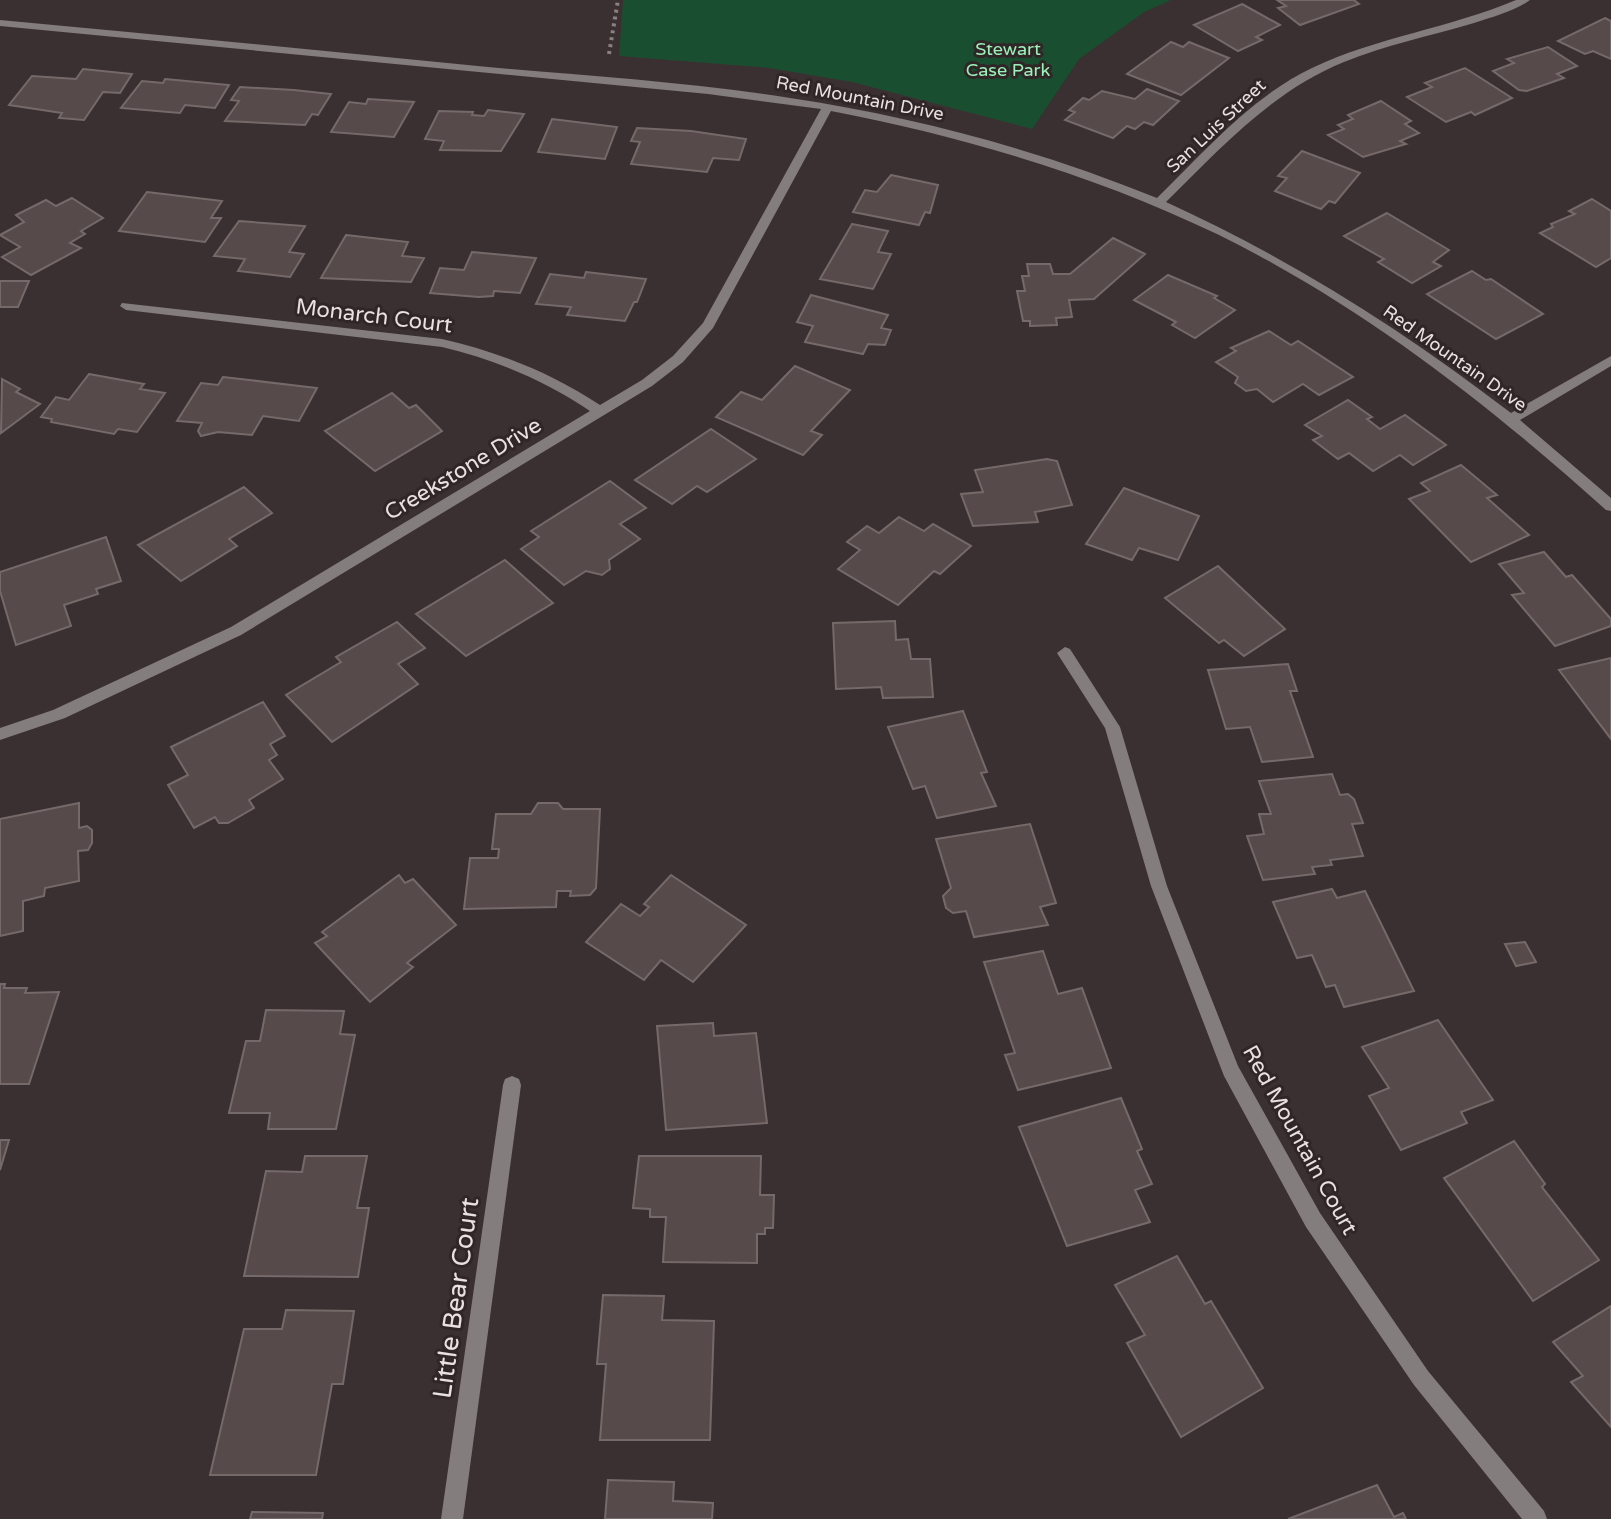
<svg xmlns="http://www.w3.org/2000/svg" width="1611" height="1519" font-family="'Varela Round',sans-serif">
	<rect width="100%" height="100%" fill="#3b3031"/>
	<!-- green -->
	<path fill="#1a4e30" d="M623 0H1171L1144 12 1079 59 1032 129 852 82 769 68 619 56Z"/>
	<!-- building -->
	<g fill="#564a4a" stroke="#756969" stroke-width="2">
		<path d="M1277 0H1354L1359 4 1300 25 1278 8 1286 6Z"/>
		<path d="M1242 4 1280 25 1256 37 1262 40 1238 51 1194 25Z"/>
		<path d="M1605 18 1611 21V59L1593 51 1585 54 1558 41Z"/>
		<path d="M1171 42 1183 47 1189 42 1229 58 1181 95 1127 74Z"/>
		<path d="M1548 47 1577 66 1557 74 1564 78 1527 91 1519 90 1493 71 1514 63 1507 59Z"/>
		<path d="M1465 68 1512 98 1475 115 1471 112 1446 122 1407 97 1432 87 1425 83Z"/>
		<path d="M83 69 132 74 120 93 103 92 84 120 59 118 62 113 9 105 32 76 76 79Z"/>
		<path d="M165 79 229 85 215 108 185 105 180 113 121 108 142 81 163 83Z"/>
		<path d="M240 87 294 90 331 94 318 115 312 114 305 125 225 121 239 101 231 100Z"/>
		<path d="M1147 89 1179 101 1153 125 1144 122 1135 129 1127 126 1113 138 1065 120 1075 112 1069 110 1083 98 1089 100 1102 91 1135 99Z"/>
		<path d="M368 99 414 102 394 137 331 132 349 102 366 104Z"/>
		<path d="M1381 101 1411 121 1405 124 1419 133 1400 141 1406 144 1363 157 1328 135 1344 129 1338 125 1353 119 1348 115Z"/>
		<path d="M488 110 524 114 501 151 440 150 444 141 425 139 439 111 473 112 472 115 484 116Z"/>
		<path d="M552 119 617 127 605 159 538 152Z"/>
		<path d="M637 128 691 131 746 139 739 160 713 158 707 172 631 164 640 142 631 141Z"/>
		<path d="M1302 151 1360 173 1335 203 1329 201 1321 209 1275 191 1287 178 1278 176Z"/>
		<path d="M891 175 938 185 930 213 925 212 919 225 853 212 865 190 877 192Z"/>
		<path d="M147 192 222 201 211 218H221L205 242 119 231Z"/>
		<path d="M72 198 103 218 81 231 85 234 70 243 81 248 31 275 2 257 20 247 0 235 24 222 16 215 46 200 56 206Z"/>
		<path d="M1592 199 1611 211V258L1596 267 1540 233 1553 227 1551 224 1575 214 1569 211Z"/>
		<path d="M1387 213 1449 250 1433 262 1441 266 1412 283 1378 262 1384 259 1344 236Z"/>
		<path d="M239 221 305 226 289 252 304 254 290 277 238 271 245 259 214 256Z"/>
		<path d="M852 224 888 231 878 252 891 254 873 289 820 279Z"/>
		<path d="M346 235 408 242 402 256 424 258 411 282 321 278Z"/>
		<path d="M1113 238 1145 254 1094 299 1069 300 1072 317 1056 318 1057 325 1030 326V321H1023L1017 291H1025L1022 276H1029L1027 264H1050L1053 274H1070Z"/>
		<path d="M472 252 536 258 520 293 494 291 493 296 479 297 430 293 440 268 464 270Z"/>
		<path d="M1472 271 1486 280 1491 279 1543 314 1496 339 1427 294Z"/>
		<path d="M586 272 646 279 637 302H634L625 321 567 315 571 307 536 304 550 274 584 278Z"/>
		<path d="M1168 275 1217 296 1214 298 1235 310 1195 338 1172 325 1176 322 1134 300Z"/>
		<path d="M0 281H29L18 307H0Z"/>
		<path d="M811 295 888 315 881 328 891 330 885 345 868 344 863 354 805 342 813 326 797 322Z"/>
		<path d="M1269 331 1291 345 1298 341 1353 377 1319 395 1303 384 1273 402 1257 389 1246 391 1235 383 1238 377 1216 362 1236 351 1231 348Z"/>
		<path d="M795 366 850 390 811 431 822 435 803 455 716 417 741 392 762 400Z"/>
		<path d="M89 374 144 384 140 389 165 393 137 432 118 429 114 434 51 422 52 419 41 417 56 397 69 400Z"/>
		<path d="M223 377 317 388 299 421 263 416 252 435 218 432 201 436 198 431 202 423 177 421 201 383 218 385Z"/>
		<path d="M2 379 20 389 16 392 40 404 1 433Z"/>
		<path d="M392 393 409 408 416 405 442 431 375 471 325 431Z"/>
		<path d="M1348 400 1372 417 1367 419 1380 429 1405 415 1446 445 1413 465 1400 455 1373 471 1349 453 1338 459 1313 440 1322 436 1305 425Z"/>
		<path d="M711 429 756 459 707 492 697 486 672 504 635 480Z"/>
		<path d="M1047 459 1057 461 1072 505 1035 512 1038 522 973 526 961 494 983 492 975 470Z"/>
		<path d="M1461 465 1497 495 1487 498 1529 535 1471 562 1409 499 1430 491 1421 483Z"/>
		<path d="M610 481 646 508 620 524 640 539 609 560 610 569 602 575 586 571 564 585 521 549 539 537 531 531Z"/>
		<path d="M244 487 272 513 229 539 237 546 181 581 138 545Z"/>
		<path d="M1124 488 1199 516 1178 560 1139 548 1132 560 1086 544Z"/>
		<path d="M899 517 924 531 933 524 971 546 940 574 934 571 898 605 838 569 860 550 847 542 867 526 879 533Z"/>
		<path d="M106 537 121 581 96 589 98 594 64 605 71 626 16 645 0 591V572Z"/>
		<path d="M1544 552 1566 577 1572 575 1611 619V626L1555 646 1512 595 1524 593 1499 564Z"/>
		<path d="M505 560 553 603 466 656 416 614Z"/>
		<path d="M1218 566 1285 629 1244 656 1224 640 1219 643 1165 598Z"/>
		<path d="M895 621 896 640 908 639 911 659H930L933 697 883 698 881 687 836 689 833 623Z"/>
		<path d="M397 622 425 648 398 664 418 684 332 742 286 695 341 662 336 657Z"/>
		<path d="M1611 658V739L1559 670Z"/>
		<path d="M1288 664 1297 691H1290L1313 757 1262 762 1250 727 1226 729 1208 670Z"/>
		<path d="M263 702 285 736 270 744 277 755 269 760 283 779 249 800 254 808 228 823H219L215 817 194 828 168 785 188 775 171 747Z"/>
		<path d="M963 711 987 772 981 773 996 806 937 818 925 786 913 789 888 727Z"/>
		<path d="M1332 774 1340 795 1348 794 1354 799 1363 823 1352 824 1363 856 1330 860 1332 865 1312 867 1315 874 1263 880 1247 836 1264 834 1259 814H1271L1259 781Z"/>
		<path d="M79 803V828L87 826 92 830V843L88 850 78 851 79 881 45 888 44 896 23 901V931L0 936V819Z"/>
		<path d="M538 803H558L563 809H600L596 888 590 895 570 896 571 891H557L556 907 464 909 470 858H498L499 849H492L496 814H531Z"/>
		<path d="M1030 824 1056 903 1040 907 1048 925 974 937 966 911 953 913 946 908 943 896 951 888 936 839Z"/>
		<path d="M399 875 405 883 413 879 456 925 407 963 413 967 370 1002 315 943 327 936 322 932Z"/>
		<path d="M671 875 746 925 693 982 661 960 644 980 586 942 621 904 640 916 649 907 644 904Z"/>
		<path d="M1332 889 1337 898 1365 891 1414 991 1344 1007 1335 985 1326 987 1312 955 1297 958 1273 902Z"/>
		<path d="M1525 942 1536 962 1516 966 1505 944Z"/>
		<path d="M1043 951 1058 994 1082 988 1111 1068 1018 1090 1005 1055 1015 1053 984 962Z"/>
		<path d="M0 984H5L4 988H27L25 993 59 992 29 1084H0Z"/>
		<path d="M266 1010 344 1011 340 1034 355 1035 336 1129H268L270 1113H229L246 1041H260Z"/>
		<path d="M1438 1020 1493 1100 1461 1112 1467 1123 1401 1150 1369 1096 1389 1088 1362 1047Z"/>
		<path d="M713 1023 714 1036 756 1033 767 1123 666 1130 657 1026Z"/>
		<path d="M1121 1098 1142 1149 1137 1151 1152 1184 1135 1190 1150 1222 1067 1246 1019 1127Z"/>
		<path d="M0 1140H9L0 1170Z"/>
		<path d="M1514 1141 1545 1184 1542 1187 1599 1260 1533 1301 1444 1178Z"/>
		<path d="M305 1156H367L357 1208H369L358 1277 244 1276 266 1171 302 1172Z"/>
		<path d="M639 1156H761L760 1195H774L773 1228H765V1234H757V1263L663 1262 666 1217H650V1209L633 1208Z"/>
		<path d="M1177 1256 1205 1304 1211 1301 1263 1388 1181 1437 1127 1343 1145 1335 1115 1285Z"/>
		<path d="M603 1295 664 1296 662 1320 714 1321 710 1440H600L606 1364H597Z"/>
		<path d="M1611 1306V1427L1571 1382 1583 1376 1553 1342Z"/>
		<path d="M286 1310 354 1311 343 1384H332L316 1475H210L244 1329H282Z"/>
		<path d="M608 1480 674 1482 673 1501 713 1503 712 1519H605Z"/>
		<path d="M1377 1485 1394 1517 1403 1513 1406 1519H1288Z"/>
		<path d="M252 1512 323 1513 322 1519H250Z"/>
	</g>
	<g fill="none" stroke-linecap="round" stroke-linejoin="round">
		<!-- path -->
		<path stroke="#898080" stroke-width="4" stroke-dasharray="3 4" stroke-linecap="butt" d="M609 54 618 0"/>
		<!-- street -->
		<g fill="#837d7d" fill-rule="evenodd">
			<path d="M1516 0H1530C1515 11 1492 17 1474 23 1430 36 1386 45 1344 62 1272 91 1220 149 1166 202 1291 259 1403 330 1511 413L1611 356V366L1520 420 1611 498V511L1606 510C1487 403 1361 305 1217 234 1094 175 965 137 831 111L713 328 683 362 652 386 241 635 65 718 0 740V728L53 710 231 627 590 411C544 380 496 360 442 347L126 310 120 306 122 303 442 339C499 352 551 373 600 405L642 380 673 356 703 323 821 109 708 94 0 26V20C163 35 326 51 488 67 589 76 690 82 790 98 916 117 1039 150 1157 198 1204 152 1251 97 1312 68 1377 37 1450 28 1516 0Z"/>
			<path d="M1065 647 1070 649 1120 727 1167 886 1238 1066 1320 1213 1428 1371 1544 1511 1547 1519H1522L1414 1385 1306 1227 1224 1076 1151 886 1105 728 1057 653Z"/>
			<path d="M512 1076 519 1079 521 1085 463 1519H441L503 1085 505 1079Z"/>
		</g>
	</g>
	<g text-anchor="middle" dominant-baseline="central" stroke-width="6" stroke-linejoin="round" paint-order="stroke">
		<!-- far-park labels -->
		<g font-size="18" fill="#9af2b9" stroke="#312627">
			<text x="1008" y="49">Stewart<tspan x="1008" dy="21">Case Park</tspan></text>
		</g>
		<!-- far-street labels -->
		<g font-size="18" fill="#e8e1e1" stroke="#312627">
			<text transform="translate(860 98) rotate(11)">Red Mountain Drive</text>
			<text transform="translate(1216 126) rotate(-43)">San Luis Street</text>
			<text transform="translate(1455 358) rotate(35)">Red Mountain Drive</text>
		</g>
		<!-- street labels -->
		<g font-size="22" fill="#e8e1e1" stroke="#312627">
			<text transform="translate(374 316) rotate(7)">Monarch Court</text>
			<text transform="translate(463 469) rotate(-31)">Creekstone Drive</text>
			<text transform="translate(1300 1140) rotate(61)">Red Mountain Court</text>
		</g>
		<!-- near-street labels -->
		<g font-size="26" fill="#e8e1e1" stroke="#312627">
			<text transform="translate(456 1298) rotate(-82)">Little Bear Court</text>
		</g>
	</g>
</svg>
